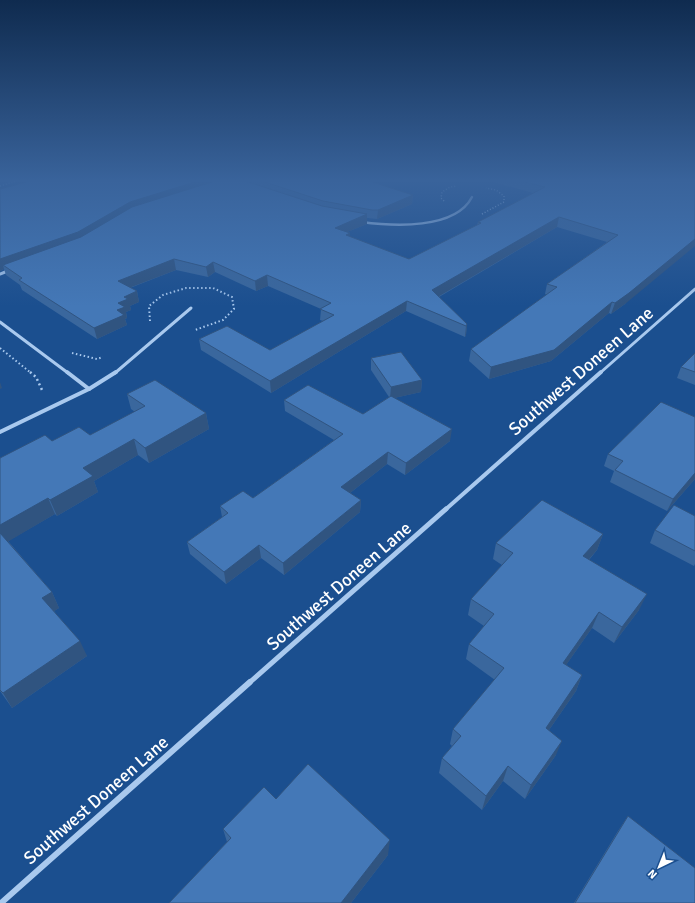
<svg xmlns="http://www.w3.org/2000/svg" width="695" height="903" font-family="Signika,sans-serif">
	<rect width="100%" height="100%" fill="#1b4f8f"/>
	<g fill="none" stroke-linecap="round" stroke-linejoin="round">
		<!-- path-far2 -->
		<g stroke="#a9c9ee" stroke-width="1.5" stroke-dasharray="1 2" stroke-linecap="butt">
			<path d="M0 186 20 180"/>
			<path d="M444 201 441 198 442 192 450 187 457 186"/>
			<path d="M482 214 504 202V196L496 190 486 188"/>
		</g>
		<!-- path-far1 -->
		<g stroke="#a9c9ee" stroke-width="2" stroke-dasharray="1.5 2.5" stroke-linecap="butt">
			<path d="M150 321 149 306 163 295 186 288H213L232 297 234 309 223 320 195 330"/>
			<path d="M0 348 31 373"/>
			<path d="M72 353 97 359 103 357"/>
		</g>
		<!-- path -->
		<path stroke="#a9c9ee" stroke-width="2.5" stroke-dasharray="2 3" stroke-linecap="butt" d="M30 372 36 377 42 390 40 392"/>
		<!-- minor-far4 -->
		<path stroke="#a9c9ee" stroke-width="2.5" d="M361 222C393 226 455 230 472 197"/>
		<!-- minor-far3 -->
		<g stroke="#a9c9ee" stroke-width="3">
			<path d="M0 274 10 270"/>
			<path d="M0 322 68 373"/>
			<path d="M115 373 191 308"/>
			<path d="M600 373 695 289"/>
		</g>
		<!-- minor-far2 -->
		<g stroke="#a9c9ee" stroke-width="4">
			<path d="M67 372 89 389"/>
			<path d="M0 432 89 389 116 372"/>
			<path d="M445 510 601 372"/>
		</g>
		<!-- minor-far1 -->
		<path stroke="#a9c9ee" stroke-width="5" d="M249 683 446 509"/>
		<!-- minor -->
		<path stroke="#a9c9ee" stroke-width="6" d="M1 903 250 682"/>
	</g>
	<!-- wall -->
	<g fill="#3a679d">
		<path d="M34 180H366L413 195 412 204 377 219 367 218V224L347 232 350 237 409 259 477 225 478 222 533 193 486 180H695L625 304 611 314 609 313 551 361 489 379 469 361 471 349 547 295 545 294 547 284 607 242 557 227 439 297 467 324 466 335 465 337 406 311 271 393 201 350 199 339 270 350 323 321 320 320 321 309 268 286 256 291 215 272 208 277 176 270 130 288 137 291 139 302 130 306 131 310 126 312 127 318 125 319 127 325 97 339 22 290 20 285 6 275 4 269 0 271V189Z"/>
		<path d="M695 353V385L677 378 681 367Z"/>
		<path d="M371 358 422 380 421 392 394 398 450 441 405 475 387 464 350 493 361 500 360 512 284 575 261 558 226 584 190 554 187 542 222 517 220 506 253 498 334 440 285 411 284 400 363 414 389 397 371 370Z"/>
		<path d="M127 394 206 413 209 429 149 463 138 455 94 481 98 492 57 516 55 514 8 541 52 592 59 608 54 611 87 656 12 708 0 691V458L52 441 90 435 135 412 131 409Z"/>
		<path d="M608 454 695 479 667 511 610 482 614 471 604 466Z"/>
		<path d="M695 516V564L694 566 650 543 655 530Z"/>
		<path d="M603 534 597 550 589 560 639 610 614 643 592 628 566 665 582 675 576 691 549 730 556 755 525 799 503 781 482 810 439 773 442 758 452 746 450 744 453 729 495 680 466 659 469 644 484 626 468 615 471 599 502 565 493 559 496 543Z"/>
		<path d="M276 799 388 855 351 903H169L227 842 223 829Z"/>
		<path d="M628 816 695 903H574L618 831Z"/>
	</g>
	<!-- shaded-wall -->
	<g fill="#305480">
		<path d="M201 180H225L81 242 3 265 4 269 0 271V259L130 202Z"/>
		<path d="M413 195 412 204 377 219 378 210Z"/>
		<path d="M367 214V224L335 237V228Z"/>
		<path d="M559 217 557 227 431 301 432 290Z"/>
		<path d="M350 233V243L346 235Z"/>
		<path d="M695 239V246L625 304 611 314 615 303Z"/>
		<path d="M174 259 176 270 121 291 118 281Z"/>
		<path d="M213 262 215 272 208 277 206 267Z"/>
		<path d="M267 275 268 286 256 291 255 281Z"/>
		<path d="M137 291 139 302 130 306 131 310 126 312 127 318 125 319 127 325 97 339 94 328 117 310 118 303 124 297Z"/>
		<path d="M407 301 406 311 271 393 270 381Z"/>
		<path d="M612 302 609 313 551 361 489 379 491 367Z"/>
		<path d="M467 324 466 335 465 337 466 326Z"/>
		<path d="M422 380 421 392 390 399 391 387Z"/>
		<path d="M0 382 2 388 0 389Z"/>
		<path d="M206 413 209 429 149 463 145 448Z"/>
		<path d="M452 429 450 441 405 475 406 463Z"/>
		<path d="M134 439 138 455 94 481 98 492 57 516 50 500 83 468Z"/>
		<path d="M388 452 387 464 341 500V487Z"/>
		<path d="M695 473V479L667 511 673 499Z"/>
		<path d="M48 498 55 514 4 544 0 536V525Z"/>
		<path d="M361 500 360 512 284 575 283 563Z"/>
		<path d="M603 534 597 550 578 572 583 556Z"/>
		<path d="M259 545 261 558 226 584 224 572Z"/>
		<path d="M52 592 59 608 50 614 42 598Z"/>
		<path d="M647 594 639 610 614 643 622 627Z"/>
		<path d="M599 612 592 628 557 678 563 663Z"/>
		<path d="M80 641 87 656 12 708 3 693Z"/>
		<path d="M582 675 576 691 540 743 546 728Z"/>
		<path d="M562 741 556 755 525 799 531 785Z"/>
		<path d="M508 766 503 781 482 810 486 796Z"/>
		<path d="M390 840 388 855 351 903H341Z"/>
	</g>
	<!-- building -->
	<g fill="#4478b7" stroke="#305480">
		<path d="M34 180H201L130 202 78 232 0 259V189Z"/>
		<path d="M218 180H242L322 206 367 214 335 228 350 233 346 235 409 259 481 223 478 222 545 187 517 180H695V239L629 293 615 303 612 302 554 350 491 367 471 349 557 287 547 284 618 235 559 217 432 290 467 324 466 326 407 301 270 381 199 339 227 326 270 350 334 315 320 309 331 303 267 275 255 281 213 262 206 267 174 259 118 281 137 291 124 297 128 299 118 303 125 307 117 310 124 315 94 328 19 280 22 278 3 265 81 237 132 207Z"/>
		<path d="M259 180H366L413 195 378 210H372L323 201Z"/>
		<path d="M401 352 422 380 391 387 371 358Z"/>
		<path d="M695 353V372L681 367Z"/>
		<path d="M155 380 206 413 145 448 134 439 83 468 93 476 50 500 48 498 0 525V458L45 435 52 441 79 427 90 435 145 406 127 394Z"/>
		<path d="M308 385 363 414 391 396 452 429 406 463 388 452 341 487 361 500 283 563 259 545 224 572 187 542 228 513 220 506 243 491 253 498 343 434 284 400Z"/>
		<path d="M661 402 695 417V473L673 499 615 470 623 461 608 454Z"/>
		<path d="M542 500 603 534 583 556 647 594 622 627 599 612 563 663 582 675 546 728 562 741 531 785 508 766 486 796 442 758 461 736 453 729 504 668 469 644 494 614 471 599 513 553 496 543Z"/>
		<path d="M674 505 695 516V551L655 530Z"/>
		<path d="M0 533 52 592 42 598 80 641 3 693 0 690Z"/>
		<path d="M308 764 390 840 341 903H169L231 838 223 829 264 787 276 799Z"/>
		<path d="M628 816 695 868V903H575Z"/>
	</g>
	<!-- sky -->
	<linearGradient id="sky" x2="0" y2="1"><stop stop-color="#0f2b4f"/><stop offset="0.59" stop-color="#39639b"/><stop offset="1" stop-color="#39639b" stop-opacity="0"/></linearGradient>
	<rect width="695" height="306" fill="url(#sky)"/>
	<g text-anchor="middle" dominant-baseline="central" stroke-width="3.5" stroke-linejoin="round" paint-order="stroke">
		<!-- near-street labels -->
		<g font-size="18" fill="#fff" stroke="#1b4f8f">
			<text transform="translate(581 371) rotate(-41)">Southwest Doneen Lane</text>
			<text transform="translate(339 586) rotate(-41)">Southwest Doneen Lane</text>
			<text transform="translate(96 800) rotate(-41)">Southwest Doneen Lane</text>
		</g>
	</g>
	<!-- north arrow -->
	<g transform="translate(659 867) rotate(223)" stroke="#1b4f8f" stroke-width="3" paint-order="stroke">
	<path d="M0-3L7 15L0 10L-7 15Z" fill="#ffffff"/>
	<text y="-6" font-size="11" font-weight="bold" text-anchor="middle" fill="#ffffff">N</text>
	</g>
</svg>
